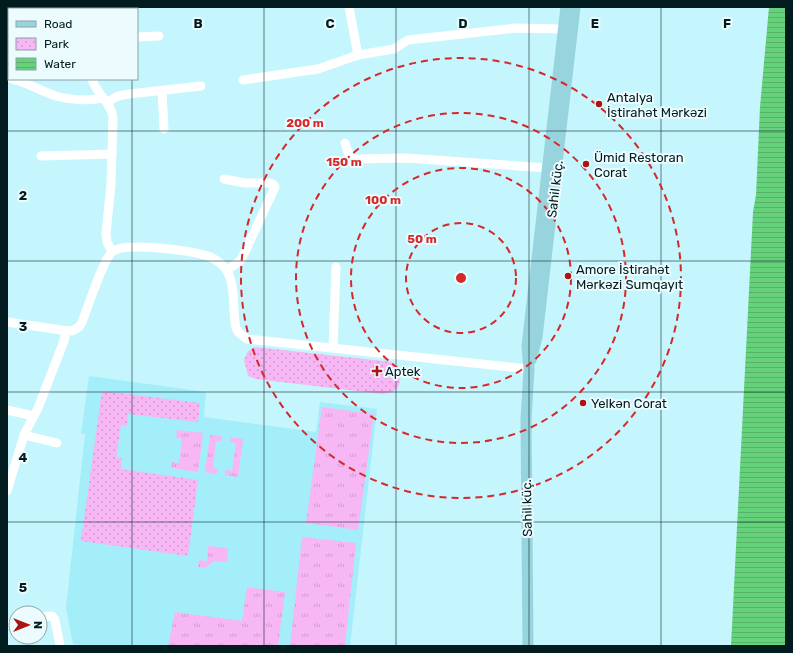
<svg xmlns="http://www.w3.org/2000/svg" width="793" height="653" font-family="Rubik,sans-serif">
	<defs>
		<pattern id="grass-tufts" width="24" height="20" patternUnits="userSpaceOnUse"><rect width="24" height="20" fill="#f7b6f4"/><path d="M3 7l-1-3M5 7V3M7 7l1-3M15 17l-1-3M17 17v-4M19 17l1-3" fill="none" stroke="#d29cd1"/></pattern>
		<pattern id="park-dots" width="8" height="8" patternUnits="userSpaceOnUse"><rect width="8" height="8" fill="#f7b6f4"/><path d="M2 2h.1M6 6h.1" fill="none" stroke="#d29cd1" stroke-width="1.8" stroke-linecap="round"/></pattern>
		<pattern id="water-rules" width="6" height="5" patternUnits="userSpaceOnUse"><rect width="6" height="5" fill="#66d17b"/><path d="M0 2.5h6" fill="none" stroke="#57b36a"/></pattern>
	</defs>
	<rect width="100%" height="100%" fill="#c5f5fd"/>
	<!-- built -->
	<path fill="#a4eefa" d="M89 376 206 392 204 417 316 432 320 402 377 409 350 646H89L73 644 66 608 85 434H81Z"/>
	<!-- grass -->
	<g fill="url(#grass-tufts)">
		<path d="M322 407 374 414 358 530 306 523Z"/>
		<path d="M177 430 203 433 198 472 171 468 172 462 179 463 182 439 176 437Z"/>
		<path d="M210 435 222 436 221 441H216L213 468 218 469 217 474 205 472Z"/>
		<path d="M231 437 243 439 238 477 225 475 226 470 232 471 236 443 230 442Z"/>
		<path d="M302 537 356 543 345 646H290Z"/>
		<path d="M208 546 228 548 227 562 214 561 205 568 198 567 199 560 207 561Z"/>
		<path d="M247 587 285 592 278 646H168L175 612 242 621Z"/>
	</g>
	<!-- park -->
	<g fill="url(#park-dots)">
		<path d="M255 347 392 362C399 369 405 387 392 392 389 393 385 393 383 394L256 379 248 376 244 360 248 351Z"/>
		<path d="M102 391 200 403 198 422 128 414 127 426 121 425 116 458H122L121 469 198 480 188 556 81 541Z"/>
	</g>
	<!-- water -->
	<path fill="url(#water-rules)" d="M769 7H786V646H731L753 212 756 195 760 107Z"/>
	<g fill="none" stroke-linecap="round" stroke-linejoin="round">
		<!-- minor -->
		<g stroke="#fff" stroke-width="9">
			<path d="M349 7 358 55"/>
			<path d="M91 9 92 7"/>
			<path d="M137 37 159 36"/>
			<path d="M12 79C28 83 41 91 56 96 70 100 88 101 102 98"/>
			<path d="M92 79C96 94 111 102 113 117L111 184 106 234 107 242 112 251"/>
			<path d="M243 80 318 69 358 55 394 49 408 40 516 28 563 29"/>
			<path d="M162 91 164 129"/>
			<path d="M107 102 118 96 129 94 201 86"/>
			<path d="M345 143C347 149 348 157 355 159L406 158 548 168"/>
			<path d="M41 156 112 154"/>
			<path d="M224 179 245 183H270L273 184 275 187 245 252 240 261 227 270"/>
			<path d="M7 322 61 330 72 331 79 327 82 322C88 307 103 260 112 252 124 241 192 251 208 256 215 259 223 263 227 271 236 285 232 311 236 328L238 332 247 339 529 369"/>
			<path d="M333 348 336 267"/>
			<path d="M7 410 34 416"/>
			<path d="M24 435 57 443"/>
			<path d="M7 491 24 435 38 408 64 341 66 331"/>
			<path d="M40 617 52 616 55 620 60 646"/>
			<path d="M7 624 16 623"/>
		</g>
		<!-- major -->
		<g stroke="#98d4dd" stroke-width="11">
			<path d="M531 360 537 337 575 7"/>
			<path d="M528 646 526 420 529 369 527 346 566 7"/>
		</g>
	</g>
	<!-- grid -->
	<path fill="none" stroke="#011b1f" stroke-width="1" stroke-opacity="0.55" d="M132 7V9M264 7V646M396 7V646M529 7V646M661 7V646M132 79V646M7 131H786M7 261H786M7 392H786M7 522H786"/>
	<!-- distance rings -->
	<g fill="none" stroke="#d62828" stroke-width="2" stroke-dasharray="7 5">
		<circle cx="461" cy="278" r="55"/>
		<circle cx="461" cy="278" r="110"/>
		<circle cx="461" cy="278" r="165"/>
		<circle cx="461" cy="278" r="220"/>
	</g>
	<!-- markers -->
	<g fill="#a81513" stroke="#ecfcfe" stroke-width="1.5">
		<circle cx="599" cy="104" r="4"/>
		<circle cx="586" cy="164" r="4"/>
		<circle cx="568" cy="276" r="4"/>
		<path d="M375 365h4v4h4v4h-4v4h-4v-4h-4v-4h4z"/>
		<circle cx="583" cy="403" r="4"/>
	</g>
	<g text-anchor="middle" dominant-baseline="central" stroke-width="4" stroke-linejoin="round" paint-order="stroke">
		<!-- poi labels -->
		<g font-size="13" fill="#011b1f" stroke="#ecfcfe" text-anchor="start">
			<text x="607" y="97">Antalya<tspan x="607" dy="15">İstirahət Mərkəzi</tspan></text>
			<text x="594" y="157">Ümid Restoran<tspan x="594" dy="15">Corat</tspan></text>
			<text x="576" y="269">Amore İstirahət<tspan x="576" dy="15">Mərkəzi Sumqayıt</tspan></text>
			<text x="385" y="371">Aptek</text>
			<text x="591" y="403">Yelkən Corat</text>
		</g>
		<!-- street labels -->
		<g font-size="13" fill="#011b1f" stroke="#ecfcfe">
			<text transform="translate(555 189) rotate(-83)">Sahil küç.</text>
			<text transform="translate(527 508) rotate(-91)">Sahil küç.</text>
		</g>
	</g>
	<g font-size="13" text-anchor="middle" font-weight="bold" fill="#011b1f" stroke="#ecfcfe" stroke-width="4" stroke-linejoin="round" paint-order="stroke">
		<text x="198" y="28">B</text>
		<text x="330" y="28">C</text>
		<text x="463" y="28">D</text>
		<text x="595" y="28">E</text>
		<text x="727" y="28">F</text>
		<text x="23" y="200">2</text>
		<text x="23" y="331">3</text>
		<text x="23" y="462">4</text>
		<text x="23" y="592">5</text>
	</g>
	<circle cx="461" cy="278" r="6" fill="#d62828" stroke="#ecfcfe" stroke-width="2"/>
	<g font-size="12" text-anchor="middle" font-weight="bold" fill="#d62828" stroke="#ecfcfe" stroke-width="4" stroke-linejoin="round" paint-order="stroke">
		<text x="305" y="127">200 m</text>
		<text x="344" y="166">150 m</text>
		<text x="383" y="204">100 m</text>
		<text x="422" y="243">50 m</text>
	</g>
	<!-- border -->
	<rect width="793" height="653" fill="none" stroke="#011b1f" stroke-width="16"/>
	<!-- legend -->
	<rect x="8" y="8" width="130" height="72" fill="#ecfcfe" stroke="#8ea2a5"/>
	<rect x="16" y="21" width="20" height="6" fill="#98d4dd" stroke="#8ea2a5"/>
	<text x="44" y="28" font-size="12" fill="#011b1f">Road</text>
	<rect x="16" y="38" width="20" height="12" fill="url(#park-dots)" stroke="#8ea2a5"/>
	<text x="44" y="48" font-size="12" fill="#011b1f">Park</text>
	<rect x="16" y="58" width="20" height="12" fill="url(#water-rules)" stroke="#8ea2a5"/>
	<text x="44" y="68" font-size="12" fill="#011b1f">Water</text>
	<!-- north arrow -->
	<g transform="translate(28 625) rotate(90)"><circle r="19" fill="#ecfcfe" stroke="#8ea2a5"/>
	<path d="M0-3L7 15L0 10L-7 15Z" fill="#a81513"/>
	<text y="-6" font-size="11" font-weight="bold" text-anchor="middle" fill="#011b1f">N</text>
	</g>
</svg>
